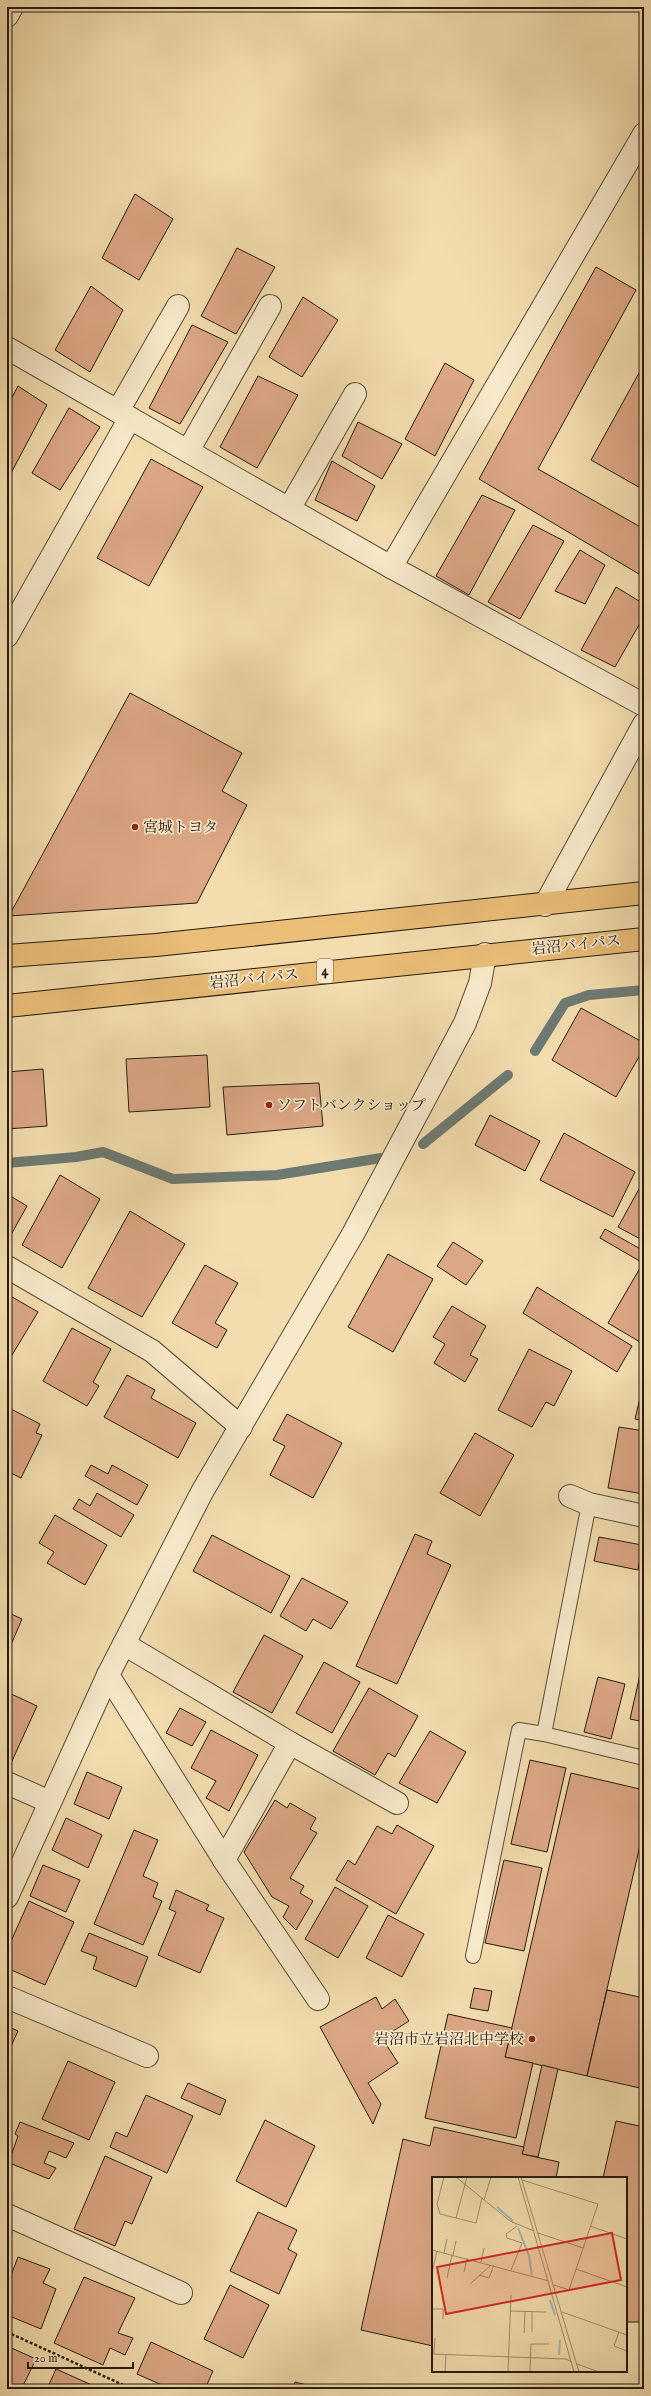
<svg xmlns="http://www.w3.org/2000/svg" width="651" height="2396" font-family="'IM FELL English','Noto Serif JP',serif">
	<rect width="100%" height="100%" fill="#f3ddae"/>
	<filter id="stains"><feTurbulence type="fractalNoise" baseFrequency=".005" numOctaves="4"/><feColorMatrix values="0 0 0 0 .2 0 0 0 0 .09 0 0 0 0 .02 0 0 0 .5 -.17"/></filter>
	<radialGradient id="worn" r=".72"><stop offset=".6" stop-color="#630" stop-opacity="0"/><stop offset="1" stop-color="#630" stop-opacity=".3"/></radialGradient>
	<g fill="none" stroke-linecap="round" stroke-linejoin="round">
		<!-- stream -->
		<g stroke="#6d7a72" stroke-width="10">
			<path d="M535 1051 565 1003 589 995 644 990"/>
			<path d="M423 1144 508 1075"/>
			<path d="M7 1163 76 1157 103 1152 173 1179 277 1175 381 1158"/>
		</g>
	</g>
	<!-- building -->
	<g fill="#dca785" stroke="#261b13">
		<path d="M135 194 173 219 139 280 102 258Z"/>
		<path d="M237 248 275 267 236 334 201 316Z"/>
		<path d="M596 267 636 290 538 469 644 529V577L479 479Z"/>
		<path d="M91 286 123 310 90 372 55 350Z"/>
		<path d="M303 297 338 320 302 377 269 357Z"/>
		<path d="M192 325 228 342 180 424 149 408Z"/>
		<path d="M445 363 474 380 435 456 405 439Z"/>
		<path d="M644 364V490L591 460Z"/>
		<path d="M258 376 298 395 257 468 220 447Z"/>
		<path d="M18 386 47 405 9 477 7 476V407Z"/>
		<path d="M69 408 100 427 60 490 32 473Z"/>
		<path d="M358 422 402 444 382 479 342 456Z"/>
		<path d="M151 459 203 487 149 586 97 558Z"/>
		<path d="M332 461 375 486 357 521 315 500Z"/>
		<path d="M482 495 515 510 469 595 436 576Z"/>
		<path d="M533 525 564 541 520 619 488 602Z"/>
		<path d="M580 550 605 565 585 604 555 591Z"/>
		<path d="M616 587 644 604V616L615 667 581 650Z"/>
		<path d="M130 693 242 753 222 791 247 805 197 903 9 916Z"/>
		<path d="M581 1008 644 1043V1048L616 1097 552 1060Z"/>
		<path d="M207 1055 210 1107 129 1112 126 1059Z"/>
		<path d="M43 1069 47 1126 7 1129V1072Z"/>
		<path d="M319 1083 323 1126 227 1135 223 1087Z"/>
		<path d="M490 1115 540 1141 525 1171 475 1145Z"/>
		<path d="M564 1133 635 1172 613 1217 540 1180Z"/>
		<path d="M60 1175 100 1199 62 1268 22 1245Z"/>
		<path d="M644 1180V1241L618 1227Z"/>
		<path d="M7 1194 27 1206 12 1233 7 1230Z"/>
		<path d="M130 1211 185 1244 142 1317 88 1288Z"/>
		<path d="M605 1229 644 1251V1336L640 1342 608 1323 643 1263 600 1238Z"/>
		<path d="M453 1242 483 1261 466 1285 437 1266Z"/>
		<path d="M388 1254 433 1279 393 1352 348 1327Z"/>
		<path d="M205 1265 238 1283 215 1323 227 1330 217 1348 172 1323Z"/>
		<path d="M537 1287 632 1346 617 1372 523 1313Z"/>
		<path d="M7 1294 38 1312 9 1360 7 1359Z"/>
		<path d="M452 1306 486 1326 470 1355 478 1359 465 1382 434 1363 445 1344 433 1337Z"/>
		<path d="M72 1328 111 1349 93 1382 99 1386 87 1406 43 1381Z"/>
		<path d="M529 1349 572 1371 554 1406 546 1402 532 1427 498 1410Z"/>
		<path d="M127 1375 155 1390 151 1398 196 1423 178 1458 104 1417Z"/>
		<path d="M642 1389H644V1421L635 1419Z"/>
		<path d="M7 1407 40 1424 36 1433 42 1435 21 1478 7 1471Z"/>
		<path d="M287 1414 342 1443 313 1498 270 1475 285 1446 273 1440Z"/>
		<path d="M619 1427 644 1431V1494L608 1488Z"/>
		<path d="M475 1433 514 1455 480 1516 440 1493Z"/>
		<path d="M91 1465 108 1474 112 1465 148 1485 137 1505 85 1476Z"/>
		<path d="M97 1493 134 1515 121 1537 73 1509 79 1499 90 1506Z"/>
		<path d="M55 1515 107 1545 85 1585 47 1563 54 1552 39 1543Z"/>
		<path d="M415 1534 432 1541 427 1554 451 1565 397 1684 356 1666Z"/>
		<path d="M212 1535 290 1576 271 1613 193 1571Z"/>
		<path d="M599 1537 642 1545 638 1570 594 1561Z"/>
		<path d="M302 1578 348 1602 331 1629 313 1619 306 1631 280 1616Z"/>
		<path d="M7 1612 22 1619 7 1654Z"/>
		<path d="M264 1635 303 1656 272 1713 233 1692Z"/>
		<path d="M644 1657V1722L630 1719Z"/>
		<path d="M324 1662 360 1682 332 1733 296 1713Z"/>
		<path d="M598 1677 625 1684 611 1739 584 1732Z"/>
		<path d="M369 1688 418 1716 395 1757 388 1753 375 1775 333 1751Z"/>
		<path d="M7 1692 37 1706 12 1761 7 1758Z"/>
		<path d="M180 1708 206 1722 192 1746 166 1733Z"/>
		<path d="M211 1730 258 1755 229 1811 206 1798 216 1781 191 1768Z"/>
		<path d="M430 1731 466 1752 437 1803 399 1783Z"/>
		<path d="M530 1760 566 1768 547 1852 511 1844Z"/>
		<path d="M87 1772 122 1787 109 1819 74 1804Z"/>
		<path d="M571 1773 644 1790V1828L587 2076 505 2057Z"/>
		<path d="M275 1800 287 1808 290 1803 316 1818 310 1829 317 1833 290 1878 304 1886 300 1893 313 1901 296 1930 283 1917 289 1906 272 1897 244 1852Z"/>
		<path d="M66 1818 102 1835 88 1868 52 1850Z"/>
		<path d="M397 1825 434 1846 396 1914 336 1880 348 1860 355 1865 377 1826 392 1834Z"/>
		<path d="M134 1830 158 1840 143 1876 158 1883 153 1897 162 1901 143 1945 94 1924Z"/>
		<path d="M504 1860 542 1868 524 1951 485 1943Z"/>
		<path d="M43 1865 80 1880 66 1912 30 1896Z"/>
		<path d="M335 1887 368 1906 338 1958 305 1939Z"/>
		<path d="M176 1890 209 1905 206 1910 224 1918 200 1973 158 1955 176 1912 169 1909Z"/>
		<path d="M29 1901 74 1922 45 1985 7 1968V1950Z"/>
		<path d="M388 1915 424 1934 402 1977 366 1958Z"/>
		<path d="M89 1933 148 1957 136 1987 93 1969 97 1957 81 1951Z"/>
		<path d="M474 1988 492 1991 488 2011 470 2008Z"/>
		<path d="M607 1990 644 1998V2089L587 2076Z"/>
		<path d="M376 1997 382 2009 395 1999 409 2021 382 2038 398 2063 368 2083 381 2104 373 2124 320 2027Z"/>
		<path d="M448 2014 512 2028 505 2057 533 2063 516 2138 425 2118Z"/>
		<path d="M7 2026 18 2031 7 2055Z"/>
		<path d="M68 2061 115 2082 89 2140 42 2119Z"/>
		<path d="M542 2065 558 2069 538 2157 522 2154Z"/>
		<path d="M188 2083 226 2100 220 2115 181 2098Z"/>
		<path d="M146 2095 193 2116 167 2173 110 2147 116 2132 127 2137Z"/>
		<path d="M265 2120 315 2146 286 2207 236 2181Z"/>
		<path d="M616 2121 644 2127V2322H626V2178H603Z"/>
		<path d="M20 2122 74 2143 66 2158 49 2151 44 2163 56 2168 49 2179 7 2162V2152L12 2153 18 2136 15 2134Z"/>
		<path d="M434 2127 524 2147 522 2154 559 2162 556 2178H433V2346L361 2330 403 2139 430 2146Z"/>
		<path d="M105 2156 152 2177 132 2224 125 2221 115 2246 74 2229Z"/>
		<path d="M258 2212 297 2230 288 2249 297 2254 279 2294 230 2271Z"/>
		<path d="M7 2229 12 2232 7 2244Z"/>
		<path d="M18 2257 50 2269 43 2283 56 2289 41 2329 7 2315V2286Z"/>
		<path d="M84 2277 135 2298 118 2333 133 2338 125 2355 110 2348 103 2365 54 2343Z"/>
		<path d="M230 2285 269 2305 243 2358 204 2339Z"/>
		<path d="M151 2342 213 2371 205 2389H171L137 2374Z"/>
		<path d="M7 2346 36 2359 22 2388 25 2389H7Z"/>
		<path d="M56 2369 94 2386 93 2389H47Z"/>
		<path d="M295 2382 323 2389H293Z"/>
	</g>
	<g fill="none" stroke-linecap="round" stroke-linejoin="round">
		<defs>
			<g id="service">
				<path d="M589 1504 544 1734 644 1758"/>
				<path d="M473 1956 519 1730 544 1734"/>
			</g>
			<g id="minor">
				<path d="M7 16 12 7"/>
				<path d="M7 348 391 567 644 705"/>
				<path d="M118 411 178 306"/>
				<path d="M188 451 270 306"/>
				<path d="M289 509 355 394"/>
				<path d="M391 567 644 134"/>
				<path d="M545 905 644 724"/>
				<path d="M7 1267 152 1351 241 1427"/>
				<path d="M570 1496 589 1504 644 1516"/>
				<path d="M124 1644 290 1743 224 1860"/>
				<path d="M108 1675 224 1860 318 1999"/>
				<path d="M290 1743 397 1803"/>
				<path d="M7 1783 50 1802"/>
				<path d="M7 1897 108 1675 202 1492 353 1234 465 1023 480 983 485 954"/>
				<path d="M7 1997 147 2056"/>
				<path d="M7 2215 181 2293"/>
			</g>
			<path id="tertiary" d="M7 636 130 418"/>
			<g id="trunk">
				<path d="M7 956 156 945 644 893"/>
				<path d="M7 1006 644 939"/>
			</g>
		</defs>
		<!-- service casing -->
		<use href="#service" stroke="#594c3a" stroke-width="16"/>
		<!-- minor casing -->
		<use href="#minor" stroke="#594c3a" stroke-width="24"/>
		<!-- tertiary casing -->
		<use href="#tertiary" stroke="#594c3a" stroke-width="24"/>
		<!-- trunk casing -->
		<use href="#trunk" stroke="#261b13" stroke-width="24"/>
		<!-- path -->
		<path stroke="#261b13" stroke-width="2.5" stroke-dasharray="3 2" stroke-linecap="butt" d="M7 2332 132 2389"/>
		<!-- service -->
		<use href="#service" stroke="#f7e9ca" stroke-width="14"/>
		<!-- minor -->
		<use href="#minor" stroke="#f7e9ca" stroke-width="22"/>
		<!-- tertiary -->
		<use href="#tertiary" stroke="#f7e9ca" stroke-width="22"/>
		<!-- trunk -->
		<use href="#trunk" stroke="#eabe77" stroke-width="22"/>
	</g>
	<!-- markers -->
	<g fill="#8f2418" stroke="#f7e9ca" stroke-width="1.5">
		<circle cx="135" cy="827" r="4"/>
		<circle cx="269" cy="1105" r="4"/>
		<circle cx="532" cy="2039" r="4"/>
	</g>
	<g text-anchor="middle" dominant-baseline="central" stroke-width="3.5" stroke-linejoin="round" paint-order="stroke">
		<!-- shield labels -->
		<rect fill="#f7e9ca" stroke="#65594a" stroke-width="1" x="317" y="959" width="16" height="24" rx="3"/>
		<g font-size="14" font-weight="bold" fill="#261b13">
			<text x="325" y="971">4</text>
		</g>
		<!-- poi labels -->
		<g font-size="15" fill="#261b13" stroke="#f7e9ca" text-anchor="start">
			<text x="143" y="827">宮城トヨタ</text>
			<text x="277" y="1105">ソフトバンクショップ</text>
			<text x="524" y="2039" text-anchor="end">岩沼市立岩沼北中学校</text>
		</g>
		<!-- street labels -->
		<g font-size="15" fill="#261b13" stroke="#f7e9ca">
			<text transform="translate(576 945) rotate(-6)">岩沼バイパス</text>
			<text transform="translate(254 979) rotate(-6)">岩沼バイパス</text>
		</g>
	</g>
	<!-- overview -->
	<g transform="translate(432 2177)">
		<rect width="195" height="195" fill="#f3ddae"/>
		<path fill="none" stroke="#9dbab2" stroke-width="2" d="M65 30 81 44M86 51 97 79 100 98M118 123 123 138M127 178 128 163"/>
		<path fill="none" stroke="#a18f70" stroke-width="1" d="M12 0 5 27 8 37 44 46 50 21M24 0 78 44 102 54M86 0 142 195M89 0 147 195M90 3 166 27 137 113 122 108M52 23 59 0M24 41 35 0M158 49 195 62M106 56 151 71M0 73 117 104M12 76 15 62M21 78 24 64M49 85 52 71M144 92 195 110M79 93 90 66 75 61 74 57 85 49M32 95 35 81M0 96 5 74M47 98 57 101 62 88M15 101 20 78M38 107 59 88M0 132H11V142M78 134 114 135M130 135 195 158M100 155V135M187 155 182 169 195 174M92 156 93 135M0 177 134 182 140 185M2 177 3 161M145 187 167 195M13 195 14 177M76 195 79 118M98 195 99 167H117"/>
		<path fill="#d62828" fill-opacity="0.15" stroke="#d62828" stroke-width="2" d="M180 56 189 103 14 137 5 90Z"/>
		<rect width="195" height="195" fill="none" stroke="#261b13" stroke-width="2"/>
	</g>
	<!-- margin -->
	<rect width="651" height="2396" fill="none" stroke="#f3ddae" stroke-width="24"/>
	<rect x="8" y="8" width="635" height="2380" fill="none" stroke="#261b13" stroke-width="2"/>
	<rect x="12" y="12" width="627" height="2372" fill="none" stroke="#261b13"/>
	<!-- scale -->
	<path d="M28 2362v6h105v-6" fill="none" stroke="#261b13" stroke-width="2"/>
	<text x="34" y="2362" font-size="12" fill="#261b13" stroke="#f7e9ca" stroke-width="3" paint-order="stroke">20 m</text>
	<rect width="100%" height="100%" filter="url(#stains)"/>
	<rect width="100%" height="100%" fill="url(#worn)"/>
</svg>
